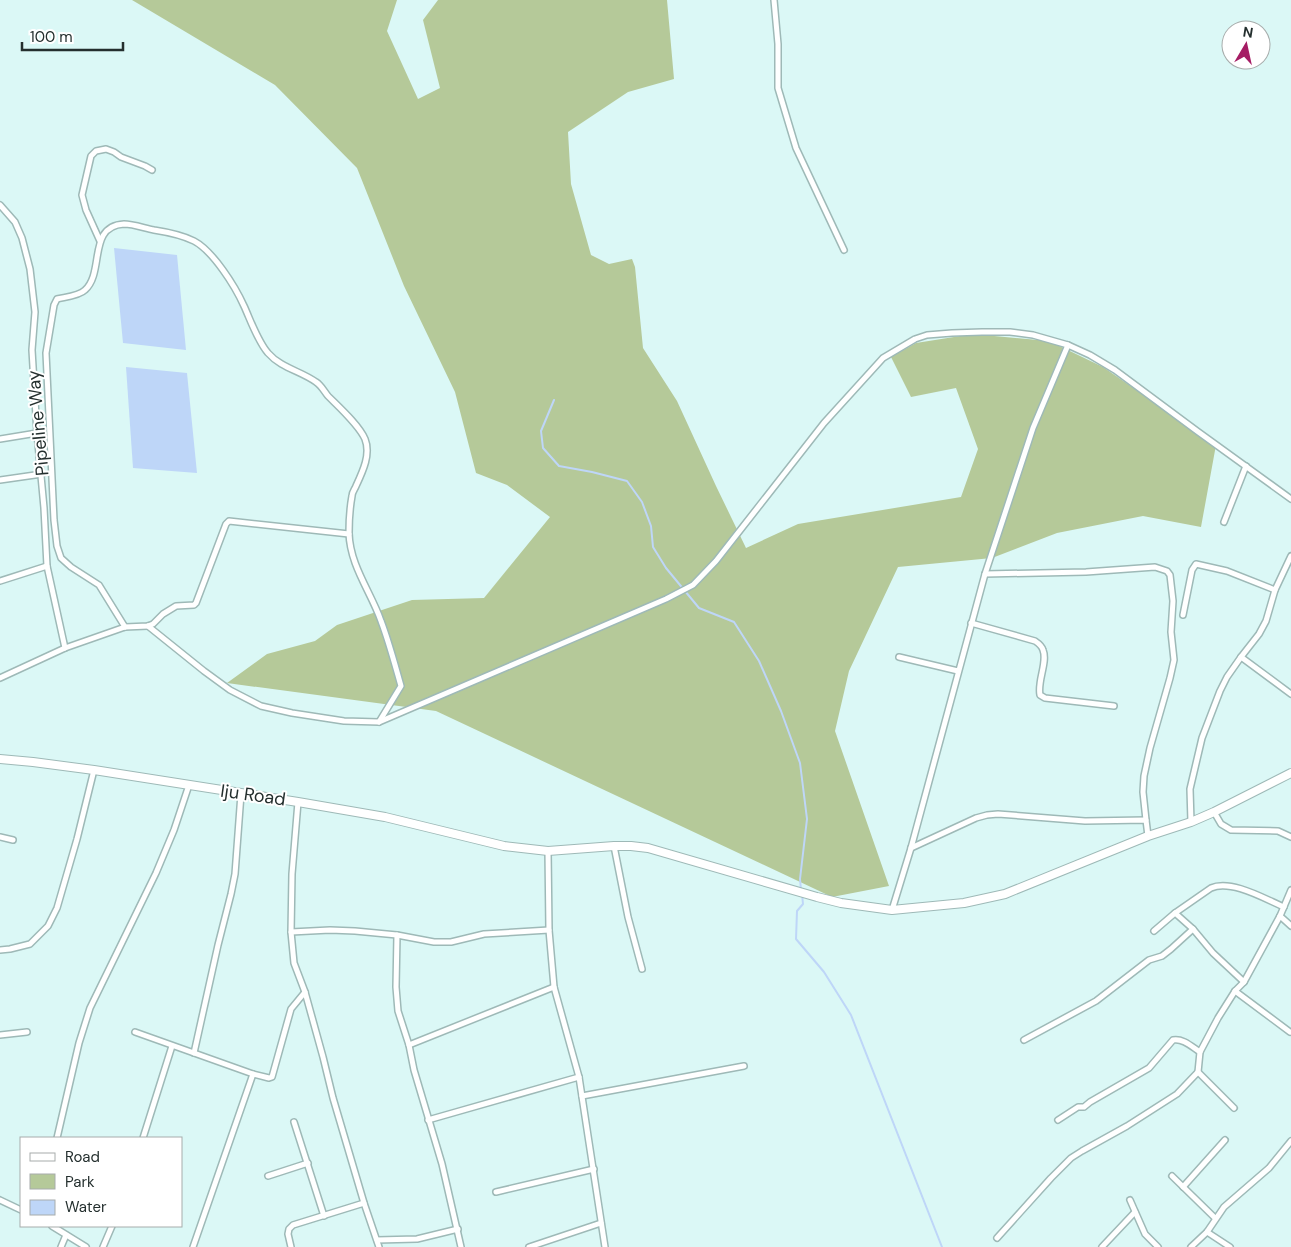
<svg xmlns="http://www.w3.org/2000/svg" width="1291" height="1247" font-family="'DM Sans',sans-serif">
	<rect width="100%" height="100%" fill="#dbf8f6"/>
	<!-- green -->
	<path fill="#b5c999" d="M132 0H397L387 31 418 99 440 88 423 20 438 0H667L674 79 628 92 568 132 571 184 591 255 609 264 632 259 635 267 643 348 677 401 716 486 746 548 798 524 961 497 978 449 956 388 911 397 891 357 916 343 973 334 1049 341 1103 367 1216 445 1201 527 1143 516 1057 533 992 558 898 567 849 671 835 731 889 886 832 897 436 711 227 683 267 654 315 641 337 625 412 600 484 598 550 517 507 485 476 473 455 392 404 286 357 168 275 85Z"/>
	<!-- water -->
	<g fill="#bed6f8">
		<path d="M114 248 177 255 186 350 123 343Z"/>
		<path d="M126 367 187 373 197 473 133 468Z"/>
	</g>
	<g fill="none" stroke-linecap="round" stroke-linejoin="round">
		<!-- stream -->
		<g stroke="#bed6f8" stroke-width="2">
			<path d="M554 400 541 431 543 448 559 466 592 472 627 481 642 502 651 526 653 547 666 568 699 608 734 622 759 661 781 711 800 763 807 819 800 879 801 890"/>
			<path d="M802 894 803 904 797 911 796 939 824 972 851 1015 942 1247"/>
		</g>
		<defs>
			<g id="minor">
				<path d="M774 0 778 44V88L796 148 844 250"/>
				<path d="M0 205 15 222 22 238 30 269 35 312 32 350 37 433 44 508 47 566 65 648"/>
				<path d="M100 241 86 210 82 195 91 156 96 151 106 149 114 152 121 157 145 166 152 170"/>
				<path d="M0 439 37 433"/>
				<path d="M0 480 42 474"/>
				<path d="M1224 522 1246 466"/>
				<path d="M985 574 1086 572 1155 567 1167 571 1170 575 1173 601 1171 632 1174 660 1170 678 1150 748 1144 776 1143 792 1146 820"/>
				<path d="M0 581 47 566"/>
				<path d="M1183 615 1192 570 1196 564 1227 571 1275 590"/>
				<path d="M971 623 1035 641C1038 643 1042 646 1043 650 1048 662 1037 681 1040 695L1045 698 1114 706"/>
				<path d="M148 626 204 671 230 690 261 706 292 713 344 721 379 722 666 599 693 585 716 561 824 423 883 358 915 339 927 335 952 333 982 332H1010L1033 335 1068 345 1090 355 1115 370 1197 431 1291 499"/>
				<path d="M125 627 99 585 71 567 61 558 57 546 54 520 46 353 54 305 57 299C65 297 79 296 85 290 105 272 87 226 124 224 133 224 144 228 154 230 167 232 182 235 194 241 213 251 235 286 244 306 250 319 258 342 268 353 281 368 301 371 316 382 321 385 324 391 328 396 339 407 359 425 365 439 371 454 363 471 356 486 355 489 352 492 352 496 350 507 349 522 349 533 350 566 371 592 381 621 389 642 395 665 401 686L379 722"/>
				<path d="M899 657 958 671"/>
				<path d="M1241 657 1291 694"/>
				<path d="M0 678 65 648 125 627 148 626 153 624 163 614 176 606 194 605 196 603 226 524 229 521 349 534"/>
				<path d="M298 802 292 874 291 932 294 963 305 992 323 1057 333 1098 364 1203 379 1247"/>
				<path d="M1214 812 1221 824 1231 830 1278 831 1291 837"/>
				<path d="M1191 822 1190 789 1202 738 1220 691 1227 677 1241 657 1259 634 1266 621 1275 590 1291 556"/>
				<path d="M0 837 13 840"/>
				<path d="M614 846 628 917 642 969"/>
				<path d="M911 848 976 818 987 815 998 814 1085 821 1146 820 1148 836"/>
				<path d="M548 851 549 930 554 987 579 1077 605 1247"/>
				<path d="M892 910 911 848 985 574 1033 428 1068 345"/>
				<path d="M1175 913 1193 929 1213 953 1244 982"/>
				<path d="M1280 916 1291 926"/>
				<path d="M1154 931 1175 913 1211 888C1231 879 1265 899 1284 907"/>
				<path d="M291 932 330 930 355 931 397 935 434 942H451L484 934 549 930"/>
				<path d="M397 935 396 987 398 1011 409 1045 414 1070 442 1164 461 1247"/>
				<path d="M0 950 10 949 30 944 48 926 57 908 77 839 94 770"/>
				<path d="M1235 991 1290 1032"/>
				<path d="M135 1032 253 1074 269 1078 272 1077 291 1009 305 992"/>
				<path d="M0 1035 27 1032"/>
				<path d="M1024 1040 1096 1001 1149 960 1162 956 1171 949 1193 929"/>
				<path d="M409 1045 554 987"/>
				<path d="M194 1053 218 945 231 894 235 874 241 794"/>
				<path d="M1198 1072 1234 1108"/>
				<path d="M582 1096 744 1066"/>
				<path d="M428 1120 579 1077"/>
				<path d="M1058 1120 1078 1107H1084L1090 1102 1149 1068 1173 1040C1183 1038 1192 1047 1200 1052"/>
				<path d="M294 1122 324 1216"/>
				<path d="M57 1138 79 1043 90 1008 156 873 174 830 189 785"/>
				<path d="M143 1138 172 1046"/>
				<path d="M268 1176 308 1163"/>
				<path d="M1172 1176 1215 1218"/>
				<path d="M1183 1187 1225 1140"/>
				<path d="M496 1192 594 1169"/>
				<path d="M0 1200 21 1210"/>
				<path d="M1130 1200 1145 1234 1158 1247"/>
				<path d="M52 1226 86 1247"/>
				<path d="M1207 1232 1230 1247"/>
				<path d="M997 1238 1051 1178 1071 1158 1082 1151 1127 1126 1177 1094 1198 1072 1200 1052 1218 1018 1235 991 1244 982 1280 916 1291 890"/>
				<path d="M377 1240 417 1239 458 1229"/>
				<path d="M61 1247 66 1235"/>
				<path d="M103 1247 112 1226"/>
				<path d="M193 1247 253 1074"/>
				<path d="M291 1247 288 1234 289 1229 293 1225 364 1203"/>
				<path d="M529 1247 601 1223"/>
				<path d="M1102 1247 1135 1212"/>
				<path d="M1191 1247 1207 1232 1224 1207 1269 1168 1291 1141"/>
			</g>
			<path id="secondary" d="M0 759 33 762 94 770 298 802 385 817 504 846 548 851 614 846H631L648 848 817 897 841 903 892 910 964 903 1005 894 1148 836 1191 822 1214 812 1291 773"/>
		</defs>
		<!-- minor casing -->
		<use href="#minor" stroke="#9eb9b7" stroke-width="8"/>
		<!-- secondary casing -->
		<use href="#secondary" stroke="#9eb9b7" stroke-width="10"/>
		<!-- minor -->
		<use href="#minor" stroke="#fff" stroke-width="5"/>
		<!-- secondary -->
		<use href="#secondary" stroke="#fff" stroke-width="8"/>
	</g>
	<g text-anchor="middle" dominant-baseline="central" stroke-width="4" stroke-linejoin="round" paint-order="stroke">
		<!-- street labels -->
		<g font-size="18" fill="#242f2e" stroke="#fff">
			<text transform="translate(38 423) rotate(-95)">Pipeline Way</text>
			<text transform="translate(253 795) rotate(8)">Iju Road</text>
		</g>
	</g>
	<!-- legend -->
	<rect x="20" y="1137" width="162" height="90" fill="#ffffff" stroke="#a7acab"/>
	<rect x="30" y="1153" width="25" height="8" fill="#ffffff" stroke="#a7acab"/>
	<text x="65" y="1162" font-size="15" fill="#242f2e">Road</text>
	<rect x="30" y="1174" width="25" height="15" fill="#b5c999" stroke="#a7acab"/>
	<text x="65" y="1187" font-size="15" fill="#242f2e">Park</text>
	<rect x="30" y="1200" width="25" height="15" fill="#bed6f8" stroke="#a7acab"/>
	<text x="65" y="1212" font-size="15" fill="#242f2e">Water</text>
	<!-- north arrow -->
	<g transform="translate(1246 45) rotate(9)"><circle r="24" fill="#ffffff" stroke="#a7acab"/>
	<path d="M0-4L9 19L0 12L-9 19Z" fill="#a51c64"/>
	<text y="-8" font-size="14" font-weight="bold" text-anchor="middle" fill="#242f2e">N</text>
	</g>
	<!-- scale -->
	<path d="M22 42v8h101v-8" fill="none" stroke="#242f2e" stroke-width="2.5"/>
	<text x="30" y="42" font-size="15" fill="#242f2e" stroke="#ffffff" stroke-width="4" paint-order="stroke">100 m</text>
</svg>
